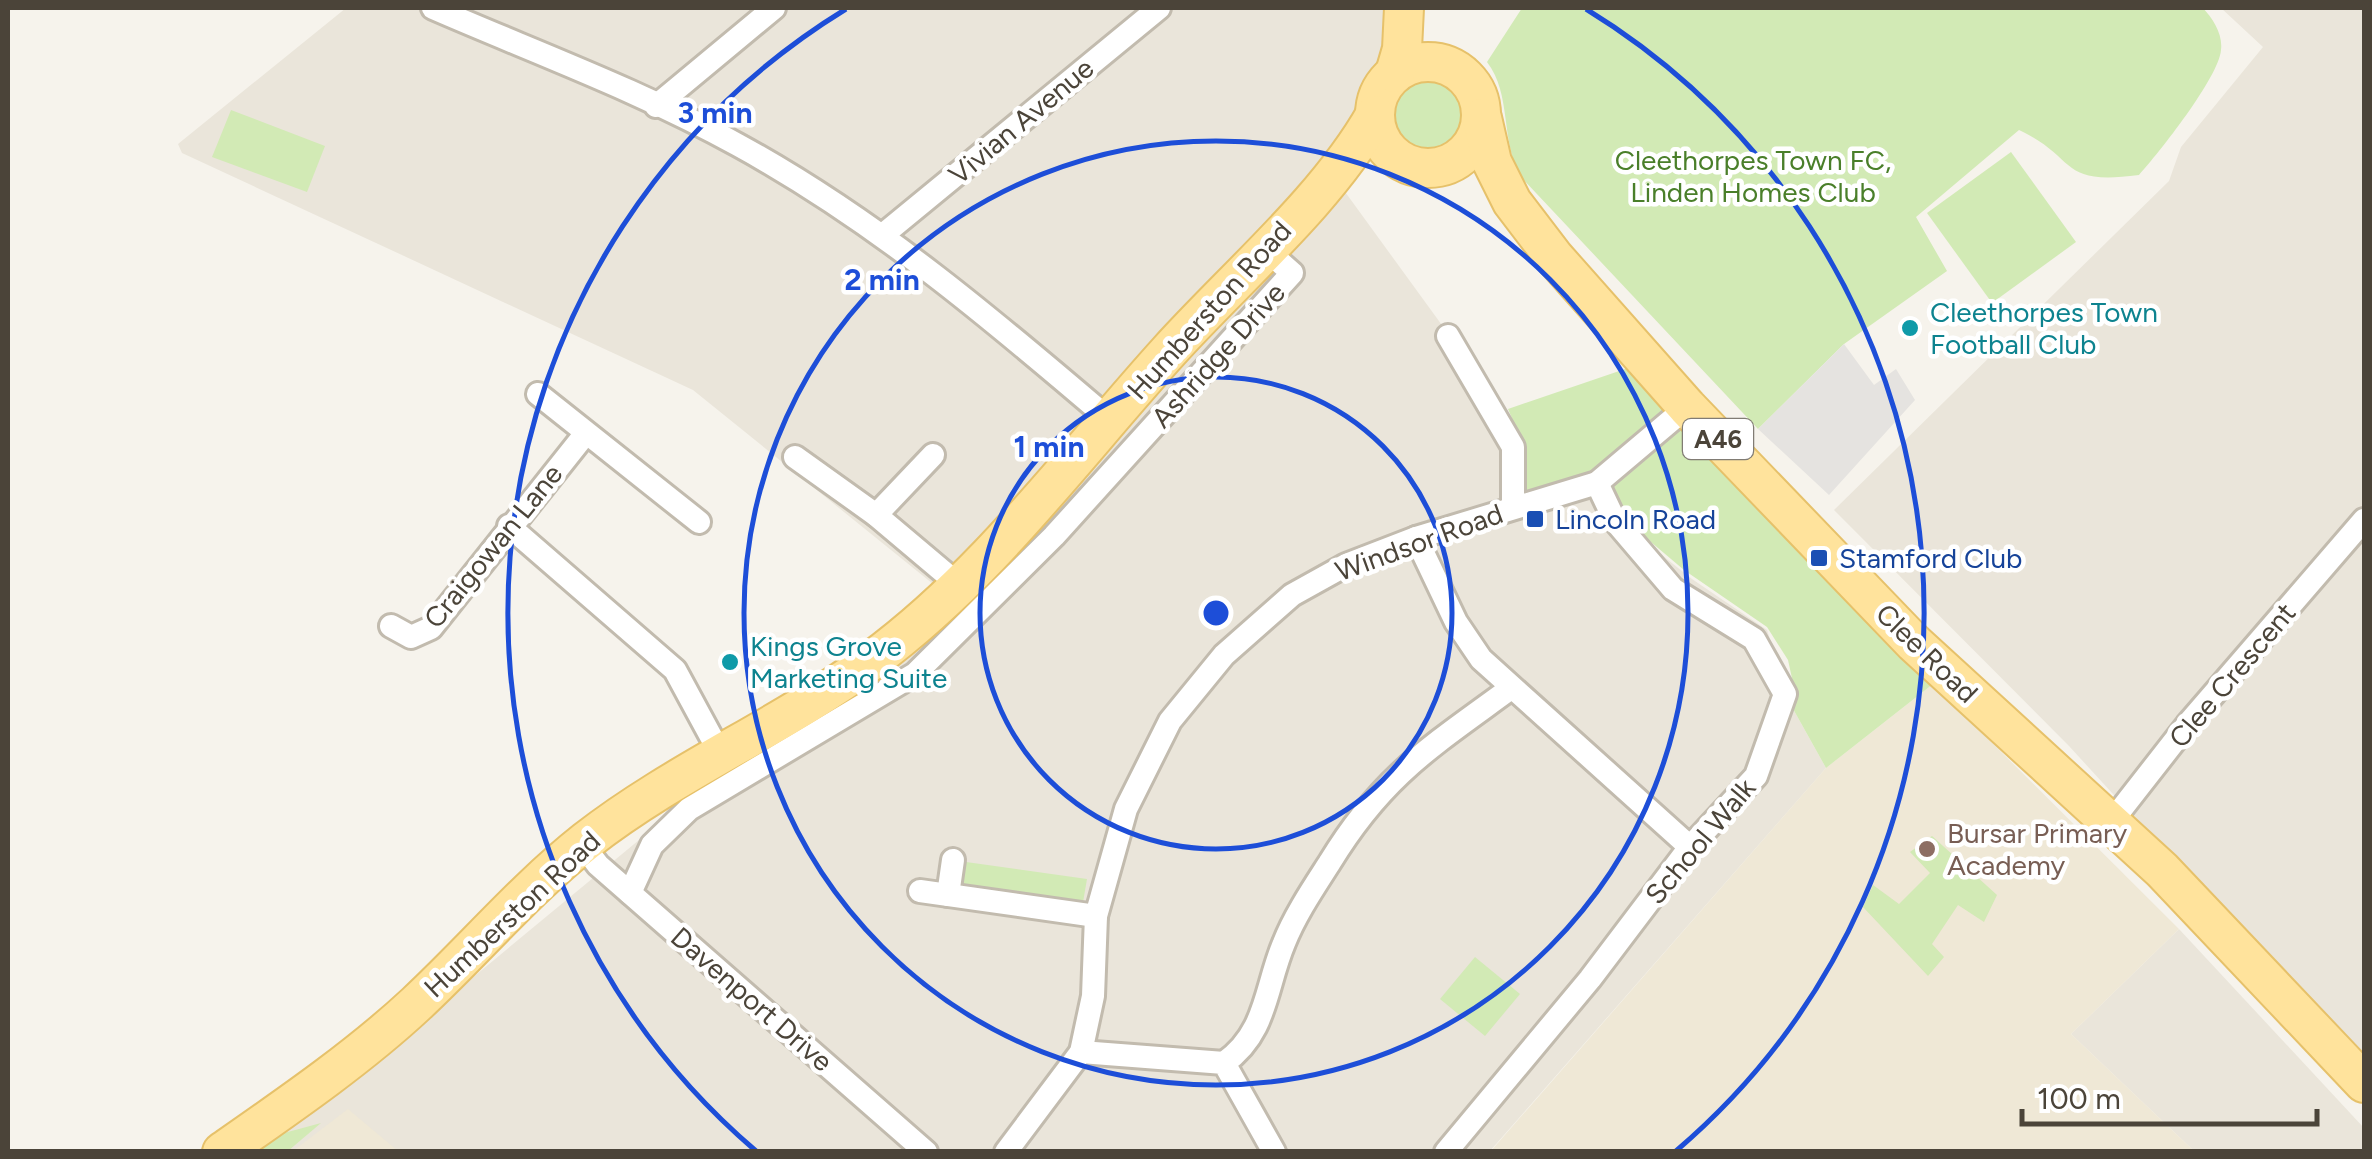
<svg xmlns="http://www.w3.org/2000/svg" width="2372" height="1159" font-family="Figtree,sans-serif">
	<rect width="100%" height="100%" fill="#f6f3ec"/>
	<!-- residential -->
	<g fill="#eae5da">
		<path d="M346 8H1393L1373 115 1327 167 1537 456 1570 489 1600 506 1692 579 1767 630 1792 707 1826 768 1490 1151H263L639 840 812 727 943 592 693 390 182 153 178 144Z"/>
		<path d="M2221 8H2364V1068L2069 746 1834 510 2169 181 2181 147 2263 47Z"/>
		<path d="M2179 929 2364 1128V1151H2194L2071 1034Z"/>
	</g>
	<!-- education -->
	<g fill="#efe8d6">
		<path d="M1933 684 2179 929 2071 1034 2194 1151 1490 1152 1826 768Z"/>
		<path d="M348 1109 398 1151H293Z"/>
	</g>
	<!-- green -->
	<g fill="#d2eab5">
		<path d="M1522 8H2203C2213 19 2223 34 2221 50 2219 77 2159 153 2139 175 2057 186 2079 158 2019 130L1916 217 1947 271 1844 344 1758 429 1521 177C1500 141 1512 94 1487 62Z"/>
		<circle cx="1429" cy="115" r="43"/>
		<path d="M231 110 325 146 307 192 212 157Z"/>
		<path d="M2011 152 2076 242 1992 303 1927 213Z"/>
		<path d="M1628 368 1933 684 1826 768 1792 707 1795 692 1788 660 1767 627 1684 570 1619 515 1594 470 1524 493 1526 451 1508 409Z"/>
		<path d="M1932 836 1997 895 1984 922 1958 905 1932 944 1944 957 1928 976 1863 907 1873 885 1899 904 1930 873 1910 852Z"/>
		<path d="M959 861 1087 879 1082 908 955 890Z"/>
		<path d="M1475 957 1520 994 1485 1036 1440 999Z"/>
		<path d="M321 1123 288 1151 250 1152 273 1136Z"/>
	</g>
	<!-- parking -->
	<path fill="#e5e3e0" d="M1844 344 1874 385 1896 369 1915 400 1829 495 1758 429Z"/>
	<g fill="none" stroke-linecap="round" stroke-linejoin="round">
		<defs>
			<g id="minor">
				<path d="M433 8C534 52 641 91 738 145 875 220 992 319 1110 420"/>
				<path d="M656 106 774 8"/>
				<path d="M884 234 1159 8"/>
				<path d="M1448 336 1513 447V506"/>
				<path d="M538 394 699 522"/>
				<path d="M795 457 876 515 959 585"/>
				<path d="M876 515 933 455"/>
				<path d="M509 526 675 670 721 755"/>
				<path d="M1416 538 1456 622 1481 659 1690 847"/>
				<path d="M391 626 411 637 431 628 586 433"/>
				<path d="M2105 830 2187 725 2364 520"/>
				<path d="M582 844 598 865 926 1152"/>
				<path d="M920 891 1096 916"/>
				<path d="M630 893 652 845 689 809 915 674 1054 536 1292 273 1264 248"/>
				<path d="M948 895 953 860"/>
				<path d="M1081 1052 1224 1063 1274 1152"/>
				<path d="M1224 1063C1267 1033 1265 988 1284 943 1295 915 1314 887 1330 862 1383 775 1432 746 1511 688"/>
				<path d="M1006 1152 1081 1052 1093 996 1096 916 1126 809 1170 721 1224 655 1292 595 1346 565 1416 538 1597 483 1687 407"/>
				<path d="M1446 1152 1590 979 1690 847 1756 776 1785 694 1754 639 1673 589 1615 521 1597 483"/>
			</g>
			<g id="primary">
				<circle cx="1428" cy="115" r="53"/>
				<path d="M1395 73 1402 49 1404 8"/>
				<path d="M1482 118 1492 162 1512 202 1554 257 1687 407 1914 643 2162 870 2364 1083"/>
				<path d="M222 1152C288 1106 358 1058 416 1004 473 951 524 890 586 841 674 772 780 728 871 661 987 576 1073 457 1169 351 1235 278 1327 200 1375 115"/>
			</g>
		</defs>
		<!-- minor casing -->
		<use href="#minor" stroke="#c2bbae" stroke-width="28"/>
		<!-- primary casing -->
		<use href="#primary" stroke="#e6c16a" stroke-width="42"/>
		<!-- minor -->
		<use href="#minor" stroke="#fff" stroke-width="22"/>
		<!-- primary -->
		<use href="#primary" stroke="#ffe39c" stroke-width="38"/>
	</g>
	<!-- distance rings -->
	<g fill="none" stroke="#1d4ed8" stroke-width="5">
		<circle cx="1216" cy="613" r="236"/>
		<circle cx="1216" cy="613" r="472"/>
		<path d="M756 1151A708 708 0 0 1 846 9M1586 9A708 708 0 0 1 1676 1151"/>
	</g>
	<!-- markers -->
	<g fill="#0f9aa8" stroke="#fff" stroke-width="4">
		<circle cx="1910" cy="328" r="10"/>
		<circle cx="730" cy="662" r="10"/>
	</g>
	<g fill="#1a4fb4" stroke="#fff" stroke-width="4">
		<rect x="1525" y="509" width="20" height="20" rx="5"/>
		<rect x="1809" y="548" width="20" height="20" rx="5"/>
	</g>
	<circle fill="#8d6e63" stroke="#fff" stroke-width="4" cx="1927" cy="849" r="10"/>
	<g text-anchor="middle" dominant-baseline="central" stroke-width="9" stroke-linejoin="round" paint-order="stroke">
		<!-- shield labels -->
		<rect fill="#fff" stroke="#817c74" stroke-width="2.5" x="1683" y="419" width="70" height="40" rx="8"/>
		<g font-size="25" font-weight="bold" fill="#4b4439">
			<text x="1718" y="439">A46</text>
		</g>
		<!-- street labels -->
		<g font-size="28" fill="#4b4439" stroke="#fff">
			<text transform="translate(1021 121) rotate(-40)">Vivian Avenue</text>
			<text transform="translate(1209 310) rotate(-48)">Humberston Road</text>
			<text transform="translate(1218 355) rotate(-48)">Ashridge Drive</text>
			<text transform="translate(1419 542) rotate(-20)">Windsor Road</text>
			<text transform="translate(493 546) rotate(-51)">Craigowan Lane</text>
			<text transform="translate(1927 653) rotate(44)">Clee Road</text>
			<text transform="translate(2232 675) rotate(-50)">Clee Crescent</text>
			<text transform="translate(1700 841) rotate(-50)">School Walk</text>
			<text transform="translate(512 914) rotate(-43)">Humberston Road</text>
			<text transform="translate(752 999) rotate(41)">Davenport Drive</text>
		</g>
		<!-- park labels -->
		<g font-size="28" fill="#4a7f2a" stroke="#fff">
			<text x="1753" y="160">Cleethorpes Town FC,<tspan x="1753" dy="32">Linden Homes Club</tspan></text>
		</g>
		<!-- culture labels -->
		<g font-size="28" fill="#0d838f" stroke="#fff" text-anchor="start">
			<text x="1930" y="312">Cleethorpes Town<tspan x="1930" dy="32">Football Club</tspan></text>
			<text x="750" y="646">Kings Grove<tspan x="750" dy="32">Marketing Suite</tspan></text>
		</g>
		<!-- transit labels -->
		<g font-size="28" fill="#164399" stroke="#fff" text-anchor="start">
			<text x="1555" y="519">Lincoln Road</text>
			<text x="1839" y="558">Stamford Club</text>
		</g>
		<!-- education labels -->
		<g font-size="28" fill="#785e54" stroke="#fff" text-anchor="start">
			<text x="1947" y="833">Bursar Primary<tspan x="1947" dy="32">Academy</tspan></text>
		</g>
	</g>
	<circle cx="1216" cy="613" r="15" fill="#1d4ed8" stroke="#fff" stroke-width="5"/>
	<g font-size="30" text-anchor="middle" font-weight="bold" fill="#1d4ed8" stroke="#fff" stroke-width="9" stroke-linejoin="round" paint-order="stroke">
		<text x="715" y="123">3 min</text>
		<text x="882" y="290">2 min</text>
		<text x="1049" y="457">1 min</text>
	</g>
	<!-- border -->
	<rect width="2372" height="1159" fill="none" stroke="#4b4439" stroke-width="20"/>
	<!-- scale -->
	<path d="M2022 1109v15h295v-15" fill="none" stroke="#4b4439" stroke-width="5"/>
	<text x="2037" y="1109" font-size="30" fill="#4b4439" stroke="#ffffff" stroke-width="8" paint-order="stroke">100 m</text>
</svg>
